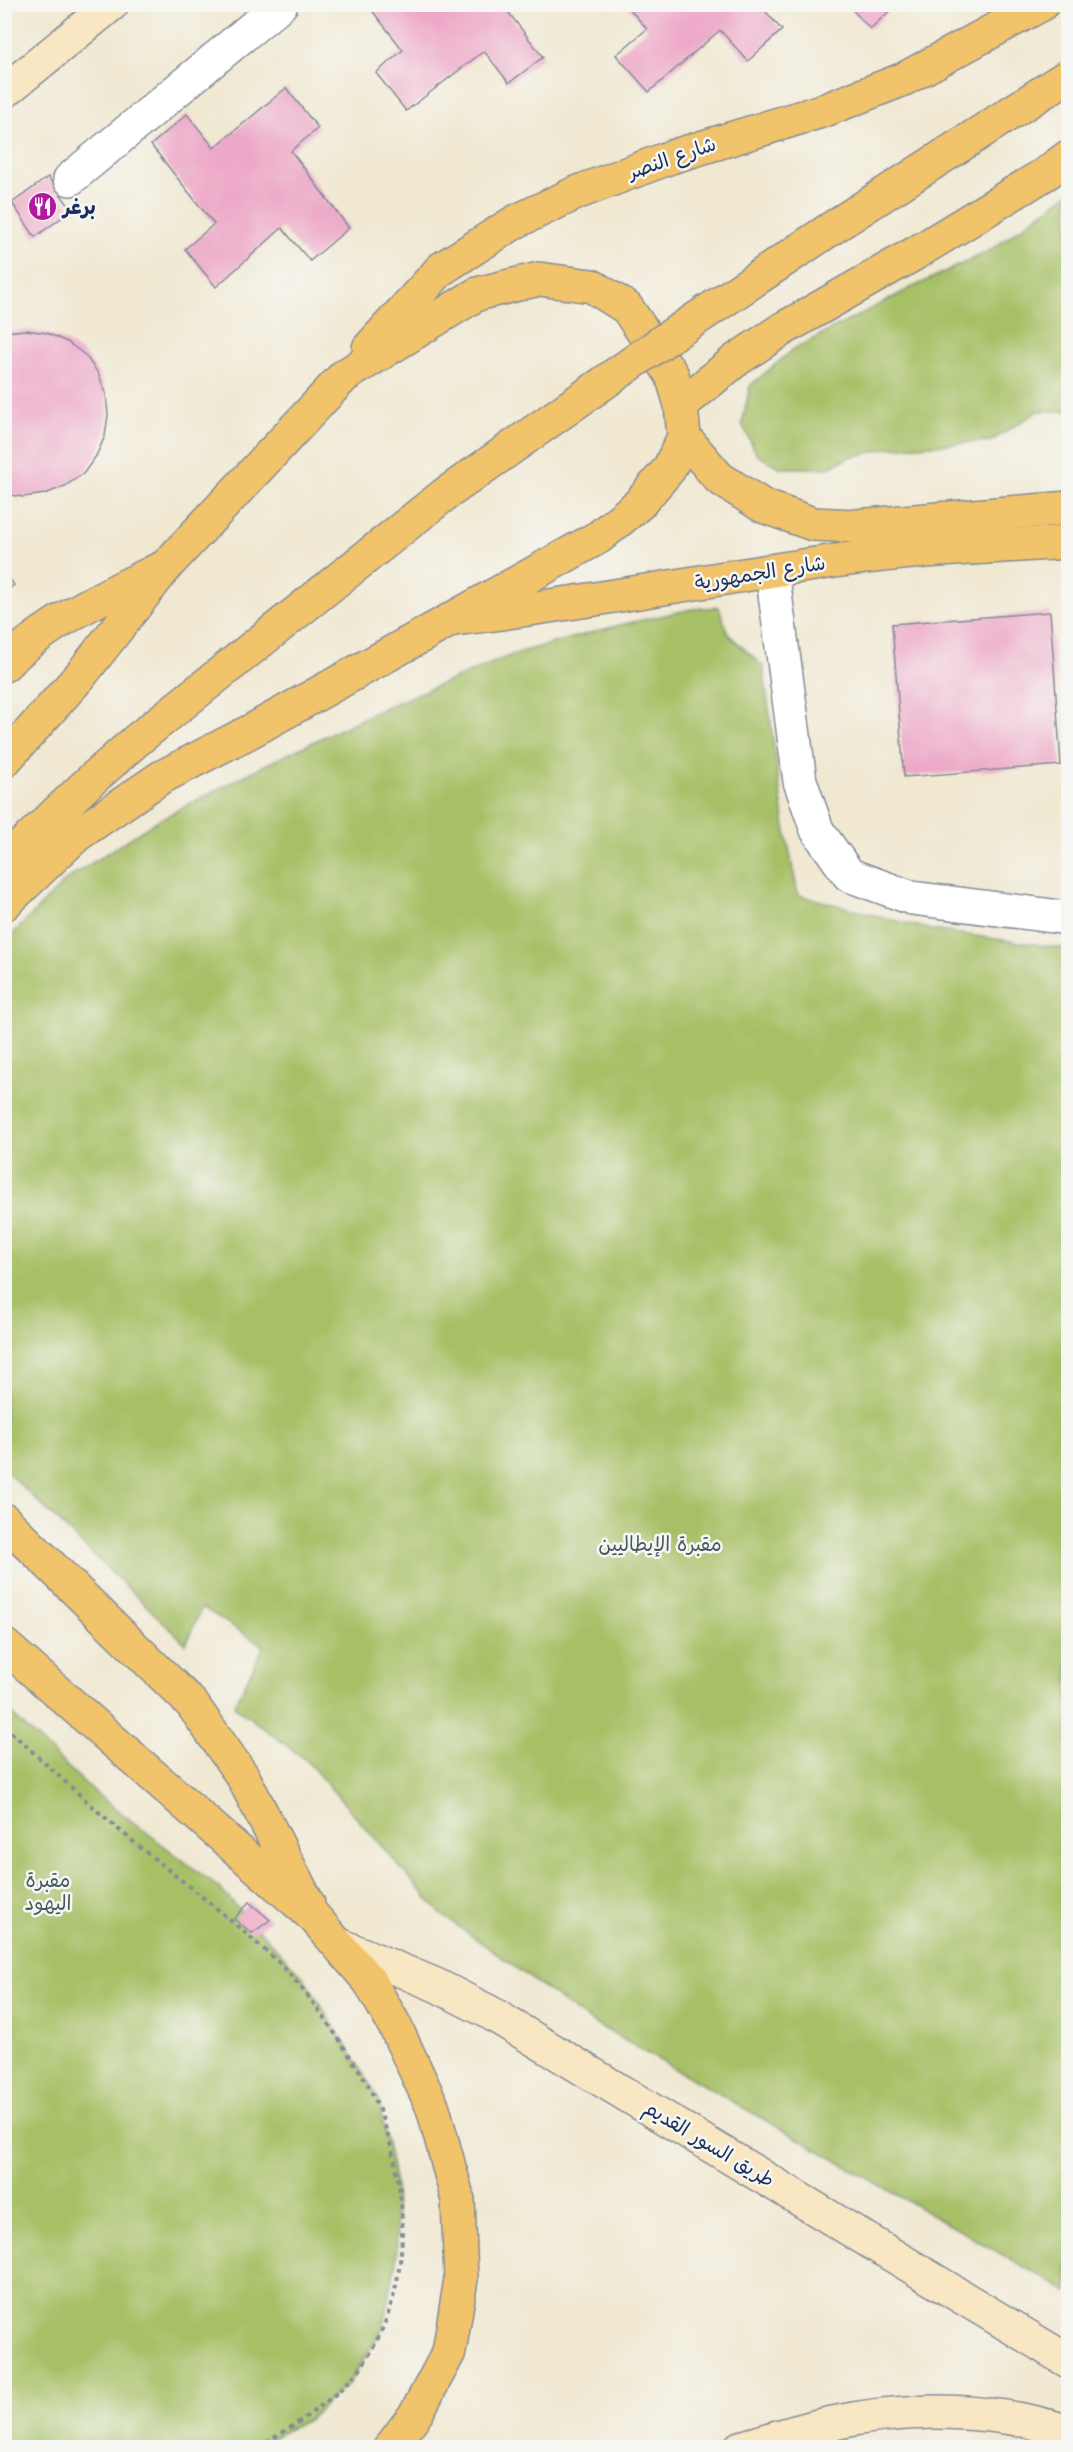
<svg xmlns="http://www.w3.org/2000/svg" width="1073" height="2452" font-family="'Comic Neue','Playpen Sans Arabic',sans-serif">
	<rect width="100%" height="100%" fill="#f6f6f2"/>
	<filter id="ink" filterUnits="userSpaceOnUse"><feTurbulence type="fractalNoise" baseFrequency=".0167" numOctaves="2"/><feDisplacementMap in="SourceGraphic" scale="12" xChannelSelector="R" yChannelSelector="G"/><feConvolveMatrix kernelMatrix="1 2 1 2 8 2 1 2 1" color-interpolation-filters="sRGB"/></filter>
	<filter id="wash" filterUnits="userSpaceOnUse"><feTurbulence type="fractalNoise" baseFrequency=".008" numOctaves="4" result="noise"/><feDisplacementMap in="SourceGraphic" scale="24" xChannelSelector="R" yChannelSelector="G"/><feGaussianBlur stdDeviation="1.35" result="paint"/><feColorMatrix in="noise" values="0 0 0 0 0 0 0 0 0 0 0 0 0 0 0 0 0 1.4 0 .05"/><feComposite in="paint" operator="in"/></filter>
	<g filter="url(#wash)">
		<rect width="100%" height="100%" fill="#f0e8d1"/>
		<!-- green -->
		<g fill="#a7c066" stroke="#617862" stroke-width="1.5">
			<path d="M1068 194V411H1038L991 441 889 448 850 457 827 468H781L757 455 742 424 750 386 794 349 911 288 989 251Z"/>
			<path d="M719 607 728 634 763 666 785 827 798 895 932 930 1068 949V2292L587 2019 440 1913 306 1760 234 1706 264 1646 202 1607 186 1644 5 1470V942L67 879 157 821 265 765 386 707 517 653 620 625 692 609Z"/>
			<path d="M4 1707 94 1792 219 1888 303 1977 378 2097 395 2184 397 2254 384 2326 349 2383 307 2420 253 2447H5Z"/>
		</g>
		<g id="blocks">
			<!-- building -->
			<g fill="#eda8c7">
				<path d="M367 4H502L543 57 509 83 484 51 406 111 376 73 403 50Z"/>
				<path d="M625 4H759L782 30 748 61 720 30 649 92 616 55 647 29Z"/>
				<path d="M847 4H897L870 29Z"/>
				<path d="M286 88 318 128 291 151 349 228 310 261 282 228 216 287 185 249 214 224 151 145 187 114 214 148Z"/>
				<path d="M48 177 72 210 35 237 12 203Z"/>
				<path d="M26 330 47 333 67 342 85 355 98 373 106 393 108 415 105 436 96 456 83 474 65 486 45 494 23 497 5 494V332Z"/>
				<path d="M4 572 14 585 4 592Z"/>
				<path d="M1050 612 1061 765 904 777 892 624Z"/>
				<path d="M249 1902 270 1920 252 1933 234 1919Z"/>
			</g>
		</g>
	</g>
	<g filter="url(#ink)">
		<use href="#blocks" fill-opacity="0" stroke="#868c98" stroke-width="1.5"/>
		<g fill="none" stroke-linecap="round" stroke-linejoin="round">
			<defs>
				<g id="minor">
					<path d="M70 179 281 4"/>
					<path d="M772 571 800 781 817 830 849 875 912 898 1068 918"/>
				</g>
				<g id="secondary">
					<path d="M4 92 112 4"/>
					<path d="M340 1945 436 1985 489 2012 1068 2361"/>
					<path d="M740 2448C769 2440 799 2430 828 2424 905 2407 994 2407 1068 2432"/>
				</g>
				<g id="primary">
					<path d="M684 437 719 478 763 506 813 524 856 526 1068 508"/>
					<path d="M453 619C586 604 717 577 850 559 922 549 996 547 1068 542"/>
				</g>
				<g id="trunk">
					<path d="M369 348 441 269 515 222 576 193 671 157 825 110 904 79 1042 4"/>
					<path d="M681 405 736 360 781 330 914 254 1045 174 1068 157"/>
					<path d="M4 665C47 622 106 595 160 569"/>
					<path d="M4 761 80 676 167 565 344 376 477 294 539 279 592 286 627 308 672 375 681 405 684 437 669 469 639 504 599 537 251 731 160 778 77 835 4 904"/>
					<path d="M4 862 89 782 138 739"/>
					<path d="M4 1520 192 1704 243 1777 308 1904"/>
					<path d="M4 1645 314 1917 370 1982 395 2026 433 2108 458 2200 461 2279 449 2352 417 2412 390 2448"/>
				</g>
			</defs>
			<!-- minor casing -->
			<use href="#minor" stroke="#868c98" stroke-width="36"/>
			<!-- secondary casing -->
			<use href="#secondary" stroke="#868c98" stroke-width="36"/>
			<!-- primary casing -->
			<use href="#primary" stroke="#868c98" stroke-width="36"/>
			<!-- trunk casing -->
			<use href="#trunk" stroke="#868c98" stroke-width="36"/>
			<!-- path -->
			<path stroke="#868c98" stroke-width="4" stroke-dasharray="4.5 4.5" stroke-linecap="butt" d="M4 1726C48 1765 90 1806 135 1843 174 1875 214 1905 252 1939 263 1949 276 1959 287 1971 311 1998 332 2028 351 2058 358 2069 366 2079 371 2091 410 2176 417 2282 364 2363 343 2395 291 2428 257 2448"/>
			<!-- minor -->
			<use href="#minor" stroke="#fff" stroke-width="33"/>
			<!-- secondary -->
			<use href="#secondary" stroke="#f9e7c3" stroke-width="33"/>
			<!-- primary -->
			<use href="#primary" stroke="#f1c36a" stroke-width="33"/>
			<!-- trunk -->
			<use href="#trunk" stroke="#f1c36a" stroke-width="33"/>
			<defs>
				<path id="trunk-bridge" d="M138 739 444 495 669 337 838 224 1068 76"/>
			</defs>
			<!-- trunk-bridge casing -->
			<use href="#trunk-bridge" stroke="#868c98" stroke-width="36" stroke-linecap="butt"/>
			<!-- trunk-bridge -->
			<use href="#trunk-bridge" stroke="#f1c36a" stroke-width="33"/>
		</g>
	</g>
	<!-- icons -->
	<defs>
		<symbol id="restaurant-disc" viewBox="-11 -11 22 22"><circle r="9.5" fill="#b5179e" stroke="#f6f6f2"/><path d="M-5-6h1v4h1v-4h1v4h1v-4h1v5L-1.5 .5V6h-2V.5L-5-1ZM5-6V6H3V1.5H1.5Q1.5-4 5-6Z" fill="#fff"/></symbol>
	</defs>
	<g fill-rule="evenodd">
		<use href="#restaurant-disc" x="26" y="190" width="33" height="33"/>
	</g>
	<g text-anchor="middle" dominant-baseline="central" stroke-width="5" stroke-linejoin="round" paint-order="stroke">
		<!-- street labels -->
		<g font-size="20" fill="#1b2f5e" stroke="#f6f6f2">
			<text transform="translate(672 158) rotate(-19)">شارع النصر</text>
			<text transform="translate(760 573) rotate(-9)">شارع الجمهورية</text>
			<text transform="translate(709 2144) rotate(31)">طريق السور القديم</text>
		</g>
		<!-- poi labels -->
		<g font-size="20" font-weight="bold" fill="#1b2f5e" stroke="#f6f6f2" text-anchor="start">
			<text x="63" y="207">برغر</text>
		</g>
		<!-- park labels -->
		<g font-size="20" fill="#455a60" stroke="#f6f6f2">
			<text x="660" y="1544">مقبرة الإيطاليين</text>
			<text x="48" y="1880">مقبرة<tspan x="48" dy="23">اليهود</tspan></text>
		</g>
	</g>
	<!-- margin -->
	<rect width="1073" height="2452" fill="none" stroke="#f6f6f2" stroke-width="24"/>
</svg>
